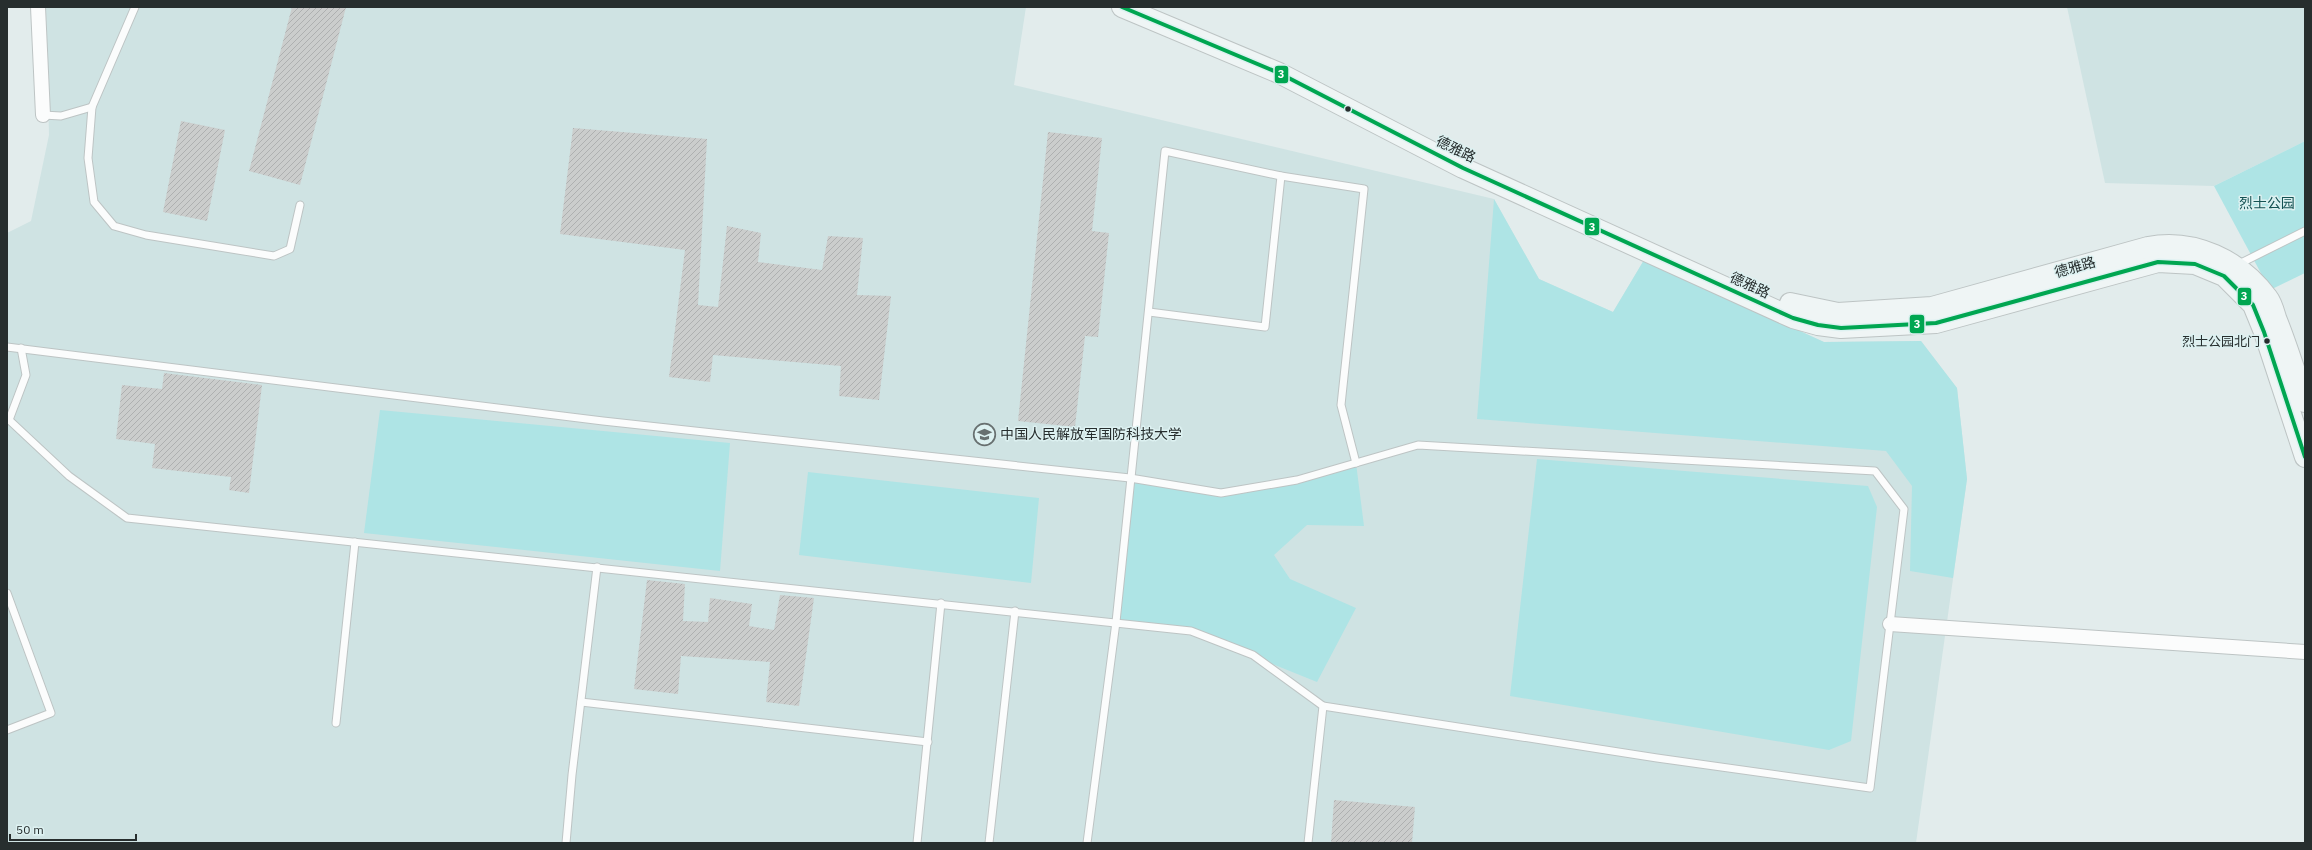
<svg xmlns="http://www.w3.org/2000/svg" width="2312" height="850" font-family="'IBM Plex Sans','Noto Sans SC',sans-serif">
	<defs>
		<pattern id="building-hatch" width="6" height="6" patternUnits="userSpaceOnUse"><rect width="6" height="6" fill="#cbcdcc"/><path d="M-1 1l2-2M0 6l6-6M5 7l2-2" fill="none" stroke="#aeb0b0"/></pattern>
	</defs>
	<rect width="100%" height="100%" fill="#e2ecec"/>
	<!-- built -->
	<g fill="#cfe3e3">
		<path d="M46 7H1026L1014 85 1494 199 1539 279 1613 312 1644 260 1824 342 1921 341 1957 388 1967 479 1916 843H7V233L31 221 49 135Z"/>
		<path d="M2067 7H2305V141L2214 186 2105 183Z"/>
	</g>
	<!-- green -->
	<g fill="#aee4e5">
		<path d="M2305 141V273L2270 290 2214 186Z"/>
		<path d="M1494 199 1539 279 1613 312 1644 260 1824 342 1921 341 1957 388 1967 479 1953 578 1910 571 1912 486 1886 451 1477 419Z"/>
		<path d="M380 410 730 443 720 571 364 533Z"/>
		<path d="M1537 459 1868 486 1877 507 1851 741 1829 750 1510 696Z"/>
		<path d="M1356 463 1364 526 1307 525 1274 555 1290 579 1356 608 1317 682 1191 631 1116 622 1130 478 1221 493Z"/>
		<path d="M808 472 1039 498 1031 583 799 555Z"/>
	</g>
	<!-- building -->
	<g fill="url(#building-hatch)">
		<path d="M292 7H346L300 185 249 171Z"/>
		<path d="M181 121 225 130 207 221 163 212Z"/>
		<path d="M573 128 707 139 698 305 718 307 727 226 761 233 758 262 822 270 828 236 863 238 857 295 891 296 879 400 839 396 841 366 713 355 710 382 669 377 685 250 560 234Z"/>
		<path d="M1048 132 1102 138 1092 231 1109 233 1098 337 1085 336 1075 427 1018 421Z"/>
		<path d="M164 373 262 385 249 493 229 490 231 477 152 468 155 444 116 439 122 385 162 389Z"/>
		<path d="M647 580 685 584 683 621 708 622 710 598 752 604 749 626 774 630 780 595 814 598 799 706 766 702 770 662 681 656 678 694 634 689Z"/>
		<path d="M1334 800 1415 807 1412 843H1331Z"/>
	</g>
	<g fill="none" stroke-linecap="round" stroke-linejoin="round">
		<defs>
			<g id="lane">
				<path d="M135 7 92 107 88 158 94 202 114 226 146 235 274 256 290 249 300 205"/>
				<path d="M43 115 61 116 92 107"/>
				<path d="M2237 265 2305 231"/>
				<path d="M1149 312 1265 327 1281 176"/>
				<path d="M7 347 603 421 1130 478 1221 493 1297 480 1418 445 1875 471 1904 509 1870 788 1657 758 1323 706"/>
				<path d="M7 418 69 476 127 518 1191 631 1253 655 1323 706 1308 843"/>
				<path d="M9 420 26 375 21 348"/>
				<path d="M7 593 51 713 7 730"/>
				<path d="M581 702 928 742"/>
				<path d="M336 723 355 542"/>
				<path d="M566 843 572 775 597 567"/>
				<path d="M917 843 941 603"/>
				<path d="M989 843 1015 611"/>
				<path d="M1087 843 1116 622 1165 151 1281 176 1364 189 1341 405 1356 463"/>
			</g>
			<g id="street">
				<path d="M38 7 43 115"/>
				<path d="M1890 624 2305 652"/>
			</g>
			<g id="secondary">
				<path d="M1122 7 1279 73 1463 168 1793 318 1818 325 1841 328 1936 323 2158 262 2195 264 2224 276 2253 305 2264 332 2305 457"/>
				<path d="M1790 303 1838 313 1932 307 2148 247C2194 238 2240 260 2268 298 2272 303 2274 311 2276 318 2287 345 2296 374 2305 402"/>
			</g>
		</defs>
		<!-- lane casing -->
		<use href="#lane" stroke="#bdc4c4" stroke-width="9"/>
		<!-- street casing -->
		<use href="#street" stroke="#bdc4c4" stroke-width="16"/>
		<!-- secondary casing -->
		<use href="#secondary" stroke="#bdc4c4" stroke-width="22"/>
		<!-- lane -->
		<use href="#lane" stroke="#fbfcfc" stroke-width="7"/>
		<!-- street -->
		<use href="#street" stroke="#fbfcfc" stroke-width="14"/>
		<!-- secondary -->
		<use href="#secondary" stroke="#eff5f5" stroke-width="20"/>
		<defs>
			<path id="bus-1" d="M1122 7 1279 73 1463 168 1793 318 1818 325 1841 328 1936 323 2158 262 2195 264 2224 276 2253 305 2264 332 2305 457"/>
		</defs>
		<!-- bus-1 casing -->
		<use href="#bus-1" stroke="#ddf1f1" stroke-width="7"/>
		<!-- bus-1 -->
		<use href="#bus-1" stroke="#00a651" stroke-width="4"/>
	</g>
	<!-- icons -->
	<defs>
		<symbol id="university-ring" viewBox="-11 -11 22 22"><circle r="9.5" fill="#ddf1f1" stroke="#687070" stroke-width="1.5"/><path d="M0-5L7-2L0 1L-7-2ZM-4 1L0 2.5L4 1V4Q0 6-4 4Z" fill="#687070"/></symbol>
	</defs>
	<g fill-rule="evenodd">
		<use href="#university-ring" x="972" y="422" width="25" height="25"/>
	</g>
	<!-- markers -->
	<g fill="#272e2e" stroke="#ddf1f1" stroke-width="1.5">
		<circle cx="1348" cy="109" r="3.5"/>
		<circle cx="2267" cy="341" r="3.5"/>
	</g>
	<g text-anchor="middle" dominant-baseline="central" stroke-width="3" stroke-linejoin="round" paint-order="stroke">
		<!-- bus labels -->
		<g font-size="13" fill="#272e2e" stroke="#ddf1f1" text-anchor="end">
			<text x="2260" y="341">烈士公园北门</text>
		</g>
		<!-- street labels -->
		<g font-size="14" fill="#272e2e" stroke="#ddf1f1">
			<text transform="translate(1456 149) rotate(26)">德雅路</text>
			<text transform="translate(2075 267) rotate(-16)">德雅路</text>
			<text transform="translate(1750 285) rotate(25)">德雅路</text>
		</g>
		<!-- park labels -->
		<g font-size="14" fill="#145253" stroke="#ddf1f1">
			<text x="2267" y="203">烈士公园</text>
		</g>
		<!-- poi labels -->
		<g font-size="14" fill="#272e2e" stroke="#ddf1f1" text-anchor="start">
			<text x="1000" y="434">中国人民解放军国防科技大学</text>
		</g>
	</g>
	<g stroke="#ddf1f1" stroke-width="1.5">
		<rect x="1274" y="65" width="15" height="19" rx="4" fill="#00a651"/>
		<rect x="1584" y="217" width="16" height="19" rx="4" fill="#00a651"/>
		<rect x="2237" y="287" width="15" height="19" rx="4" fill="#00a651"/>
		<rect x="1909" y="314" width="16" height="20" rx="4" fill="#00a651"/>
	</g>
	<g font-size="11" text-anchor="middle" font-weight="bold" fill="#fff">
		<text x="1281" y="78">3</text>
		<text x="1592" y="231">3</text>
		<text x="2244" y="300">3</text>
		<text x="1917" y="328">3</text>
	</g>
	<!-- border -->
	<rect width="2312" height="850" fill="none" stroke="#272e2e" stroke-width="16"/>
	<!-- scale -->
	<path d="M10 834v6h126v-6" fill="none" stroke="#272e2e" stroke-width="2"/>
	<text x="16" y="834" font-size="12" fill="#272e2e" stroke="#ddf1f1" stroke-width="3" paint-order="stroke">50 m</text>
</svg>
